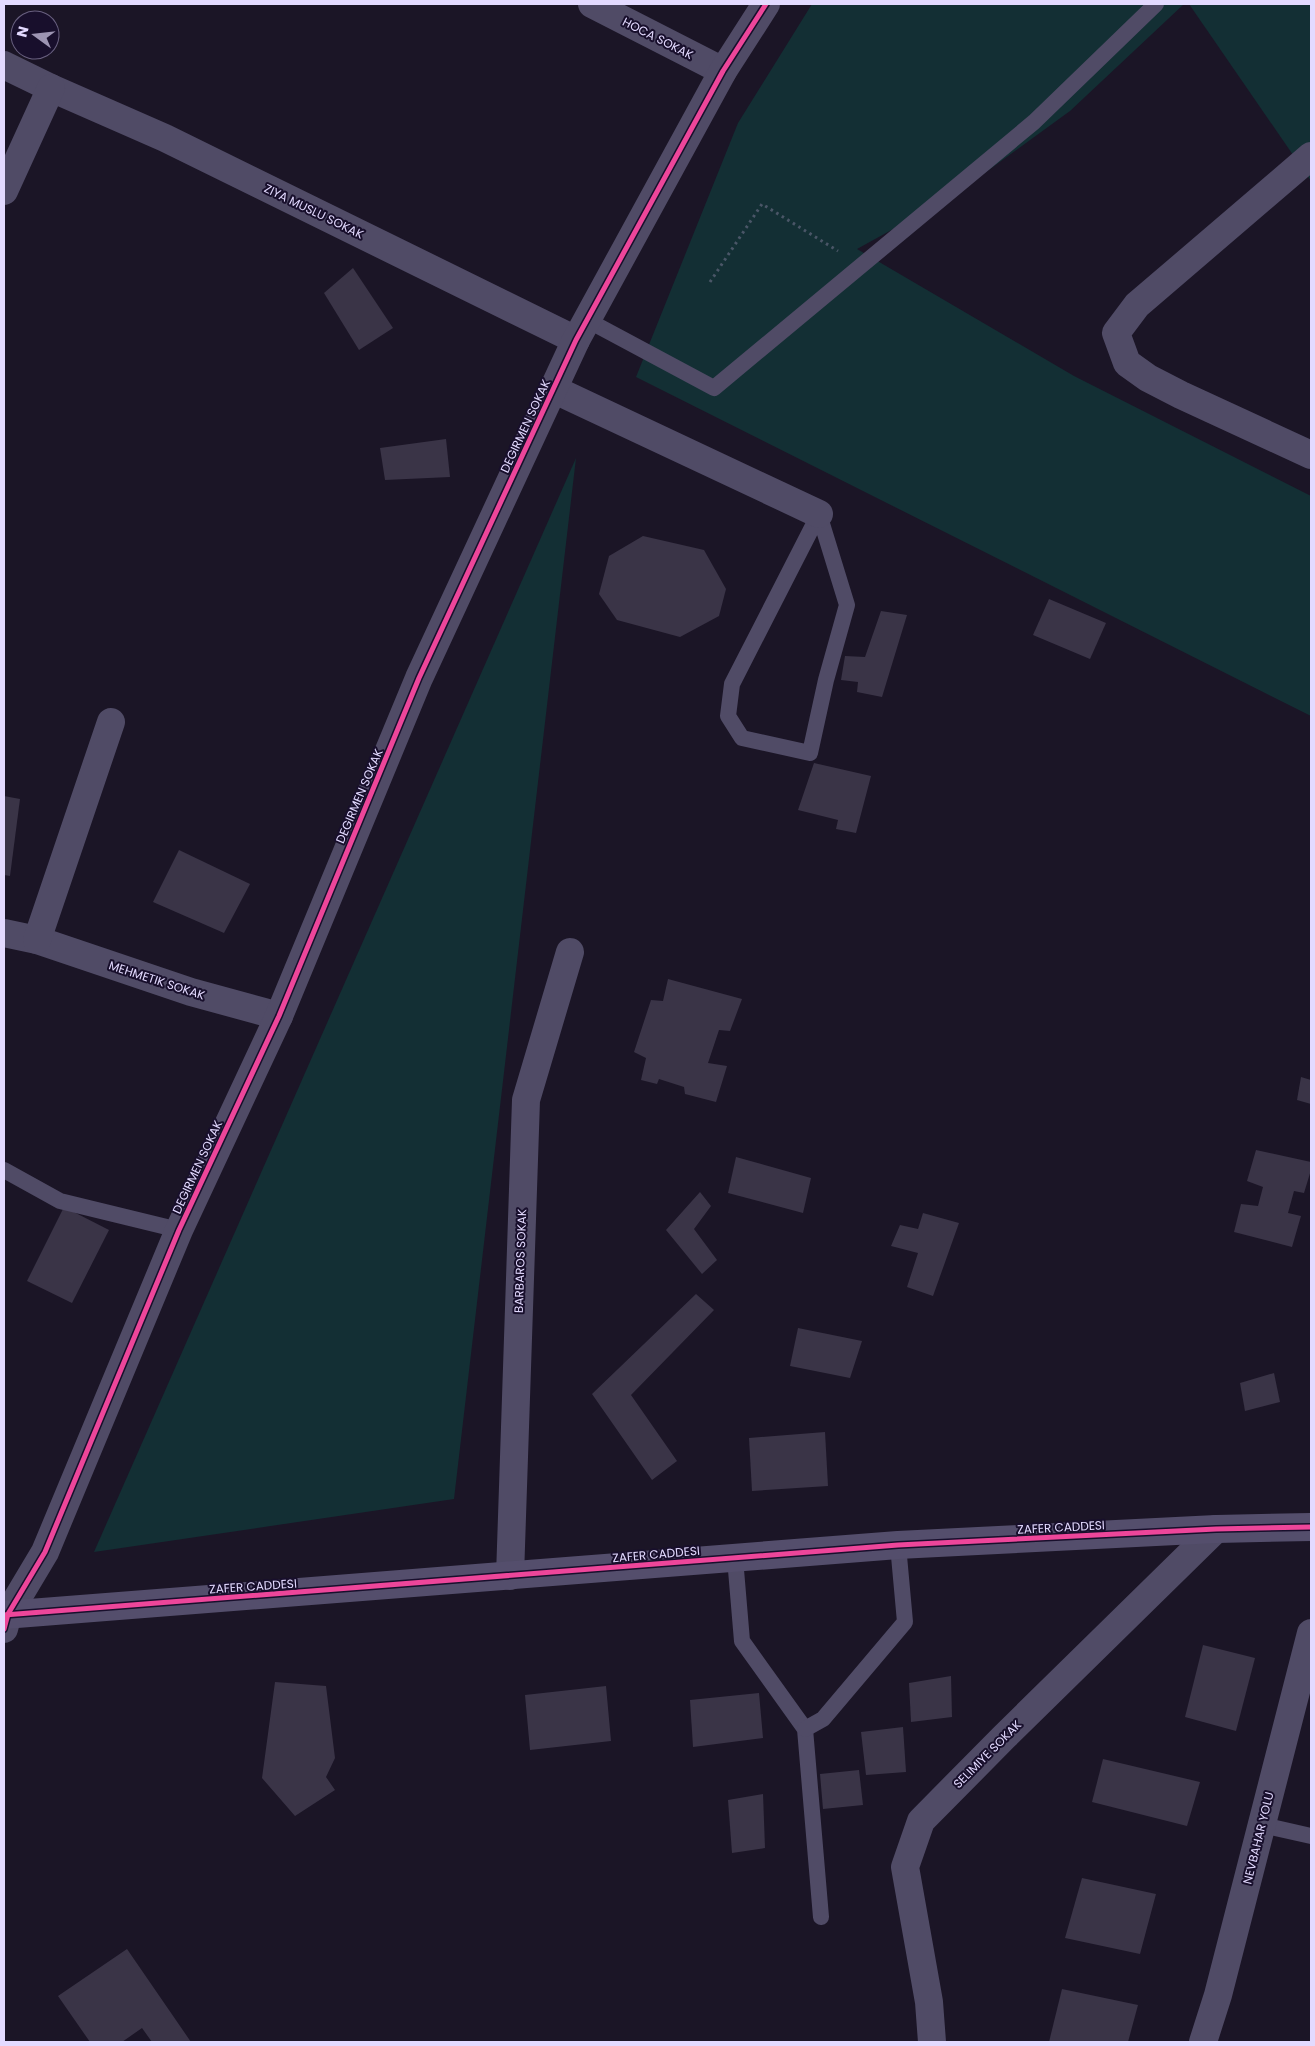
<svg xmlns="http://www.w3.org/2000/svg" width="1315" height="2046" font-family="Poppins,sans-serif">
	<rect width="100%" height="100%" fill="#1b1526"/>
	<!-- green -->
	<g fill="#132f34">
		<path d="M812 4H1184L1070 111 953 196 857 249 1074 376 1311 496V716L636 377 738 123Z"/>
		<path d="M1189 4H1311V181Z"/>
		<path d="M576 458 454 1499 94 1552Z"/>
	</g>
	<!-- building -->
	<g fill="#3a3447">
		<path d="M353 268 393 328 359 350 324 293Z"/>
		<path d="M446 439 450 477 385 480 380 448Z"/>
		<path d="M643 536 704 550 726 589 719 616 680 637 617 620 599 594 609 556Z"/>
		<path d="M1049 599 1106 623 1090 659 1033 635Z"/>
		<path d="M881 611 907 615 882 697 857 692 858 682 841 680 845 656 865 657Z"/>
		<path d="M814 763 871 776 856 833 836 829 838 820 798 810Z"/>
		<path d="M4 796 20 799 10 876 4 875Z"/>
		<path d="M179 850 250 884 224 933 153 902Z"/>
		<path d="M668 979 742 999 730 1031 719 1030 708 1063 727 1066 716 1102 685 1094 684 1087 659 1079 657 1084 641 1080 646 1058 634 1052 651 1000 663 1001Z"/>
		<path d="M1301 1077 1311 1080V1104L1297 1100Z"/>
		<path d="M1256 1150 1311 1162V1170L1304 1193 1294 1191 1288 1213 1301 1216 1292 1247 1234 1232 1241 1204 1258 1206 1263 1187 1247 1181Z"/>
		<path d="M736 1157 811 1178 803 1213 728 1193Z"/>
		<path d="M700 1192 711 1206 694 1229 717 1260 702 1274 666 1230Z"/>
		<path d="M64 1207 109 1230 72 1303 27 1281Z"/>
		<path d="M923 1213 959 1223 933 1296 907 1287 918 1253 891 1246 900 1225 918 1229Z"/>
		<path d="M696 1294 714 1310 631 1395 677 1461 652 1480 592 1394Z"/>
		<path d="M798 1328 862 1341 850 1378 790 1366Z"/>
		<path d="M1274 1373 1280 1402 1245 1411 1240 1383Z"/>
		<path d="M825 1432 828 1486 752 1491 749 1438Z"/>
		<path d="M1203 1645 1255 1658 1236 1731 1185 1717Z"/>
		<path d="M951 1676 952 1717 911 1722 909 1683Z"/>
		<path d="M275 1682 326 1686 335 1758 326 1777 335 1790 295 1816 262 1778Z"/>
		<path d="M606 1686 611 1741 530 1750 525 1695Z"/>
		<path d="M759 1693 763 1738 693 1747 690 1700Z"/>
		<path d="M903 1727 906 1772 866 1775 861 1732Z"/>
		<path d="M1103 1759 1200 1782 1187 1826 1092 1802Z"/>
		<path d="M859 1770 863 1805 823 1809 820 1774Z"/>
		<path d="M763 1794 765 1848 732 1853 728 1800Z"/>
		<path d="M1082 1878 1156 1894 1140 1954 1065 1938Z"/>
		<path d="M127 1949 191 2042H152L142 2028 122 2042H90L58 1996Z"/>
		<path d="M1062 1989 1138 2005 1128 2042H1049Z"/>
	</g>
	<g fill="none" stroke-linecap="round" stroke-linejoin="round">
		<!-- path -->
		<path stroke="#4a5667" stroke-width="3" stroke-dasharray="2.5 4" stroke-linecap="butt" d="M710 282 762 204 838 251"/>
		<!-- lane -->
		<g stroke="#504b66" stroke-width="16">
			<path d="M587 320 714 388 1034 122 1156 4"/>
			<path d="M819 514 847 605 826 680 810 753 742 738 728 716 732 684Z"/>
			<path d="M4 1170 60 1201 179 1230"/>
			<path d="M735 1558 742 1641 805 1729 821 1917"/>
			<path d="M805 1729 823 1719 905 1622 898 1545"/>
			<path d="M1262 1825 1311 1836"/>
		</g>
		<!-- street -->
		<g stroke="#504b66" stroke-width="28">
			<path d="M592 4 723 71"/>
			<path d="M4 65 51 88 165 138 576 340"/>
			<path d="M1311 156 1137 305 1116 333 1127 363 1148 378 1181 395 1311 455"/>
			<path d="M4 191 51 88"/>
			<path d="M553 389 819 514"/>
			<path d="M4 933 37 940 191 992 279 1016"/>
			<path d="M37 940 111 722"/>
			<path d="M510 1576 526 1100 570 952"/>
			<path d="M4 1629 8 1614 45 1552 179 1230 279 1016 419 678 576 340 723 71 766 4"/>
			<path d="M932 2042 929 2002 905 1867 921 1821 1004 1737 1216 1529"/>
			<path d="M1203 2042 1218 1995 1311 1633"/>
		</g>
		<!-- secondary -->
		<path stroke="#544e6c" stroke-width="28" d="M4 1615 898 1545 1216 1529 1311 1527"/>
		<defs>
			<g id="cycleway">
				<path d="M4 1615 898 1545 1216 1529 1311 1527"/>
				<path d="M4 1629 8 1614 45 1552 179 1230 279 1016 419 678 576 340 723 71 766 4"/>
			</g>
		</defs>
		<!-- cycleway casing -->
		<use href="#cycleway" stroke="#180f2c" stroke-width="8"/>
		<!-- cycleway -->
		<use href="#cycleway" stroke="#ed469a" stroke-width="5"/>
	</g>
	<g text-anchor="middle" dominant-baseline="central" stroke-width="4" stroke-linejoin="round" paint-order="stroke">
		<!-- street labels -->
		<g font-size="12" fill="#e3daff" stroke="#180f2c">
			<text transform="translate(658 38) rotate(27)">HOCA SOKAK</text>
			<text transform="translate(314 211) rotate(26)">ZIYA MUSLU SOKAK</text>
			<text transform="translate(525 426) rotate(-65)">DEGIRMEN SOKAK</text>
			<text transform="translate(359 796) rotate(-67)">DEGIRMEN SOKAK</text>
			<text transform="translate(157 980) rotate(18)">MEHMETIK SOKAK</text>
			<text transform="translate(197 1167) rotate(-65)">DEGIRMEN SOKAK</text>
			<text transform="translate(520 1261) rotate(-88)">BARBAROS SOKAK</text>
			<text transform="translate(1061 1527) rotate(-3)">ZAFER CADDESI</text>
			<text transform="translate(656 1554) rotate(-5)">ZAFER CADDESI</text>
			<text transform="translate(253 1586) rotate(-4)">ZAFER CADDESI</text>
			<text transform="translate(987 1754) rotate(-45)">SELIMIYE SOKAK</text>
			<text transform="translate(1258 1838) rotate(-76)">NEVBAHAR YOLU</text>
		</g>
	</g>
	<!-- border -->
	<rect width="1315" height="2046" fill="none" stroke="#e3daff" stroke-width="10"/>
	<!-- north arrow -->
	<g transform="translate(35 35) rotate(285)"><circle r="24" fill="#180f2c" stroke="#696080"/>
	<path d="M0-4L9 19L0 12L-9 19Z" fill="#9d95b3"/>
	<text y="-8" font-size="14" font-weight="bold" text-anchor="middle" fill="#e3daff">N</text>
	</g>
</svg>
